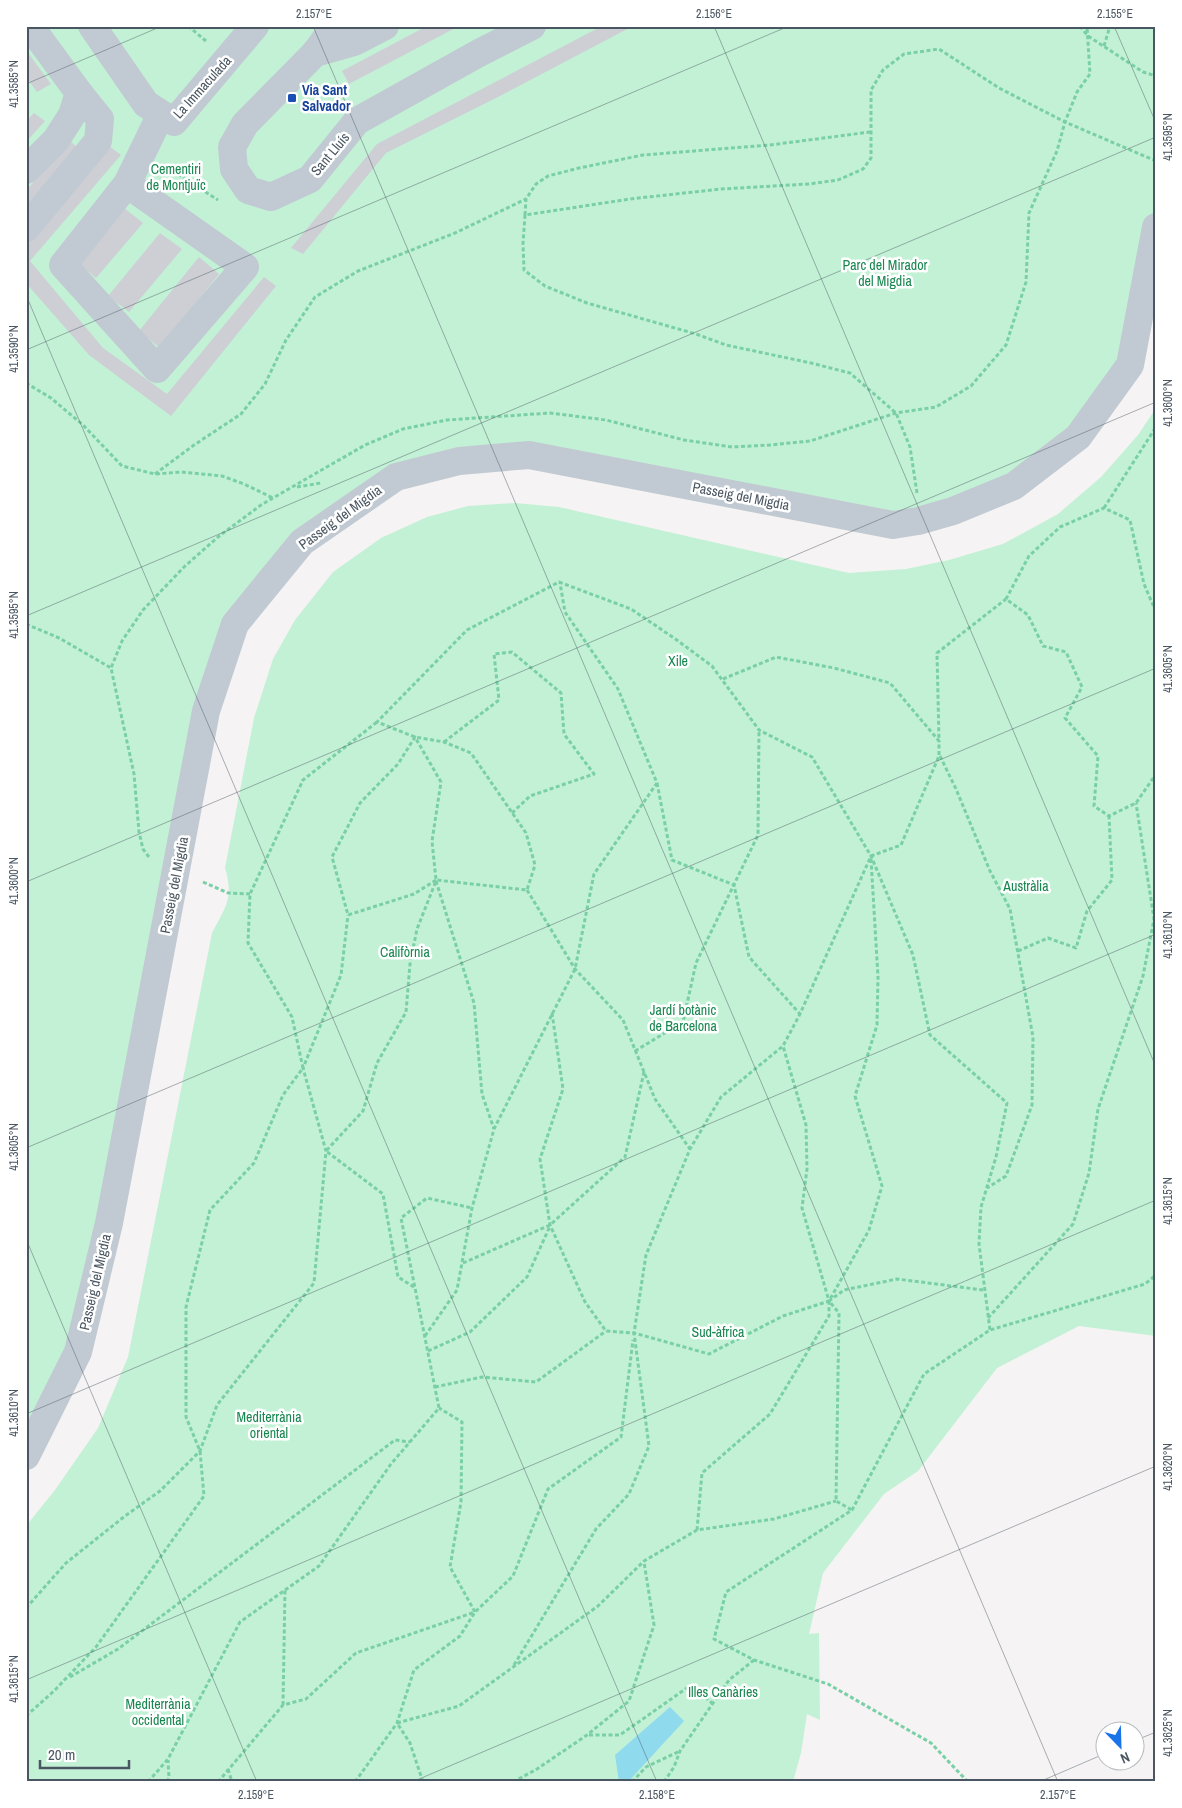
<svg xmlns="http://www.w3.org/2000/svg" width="1182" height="1808" font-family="'Archivo Narrow',sans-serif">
	<rect width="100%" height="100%" fill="#f5f3f3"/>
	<!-- green -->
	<g fill="#c3f1d5">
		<path d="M26 26H1156V227L1130 365 1078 437 918 521 529 455 395 477 302 542 235 624 78 1352 26 1456Z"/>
		<path d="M1156 408V1336L1079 1326 997 1368 918 1471 884 1494 823 1573 809 1634 819 1633 820 1720 807 1714 801 1753 793 1782H26V1526L55 1490 98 1428 128 1357 212 933C226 906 234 898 225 868L254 718 273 659 295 620 333 572 381 538 427 517 468 506 515 503 559 507 849 573 906 569 949 560 1003 544 1058 514 1101 477 1138 435Z"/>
	</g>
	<!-- water -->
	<path fill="#90daee" d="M670 1707 684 1721 628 1782H619L615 1755Z"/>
	<!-- building -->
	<g fill="#cdcfd5">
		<path d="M427 26H459L349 84 342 71Z"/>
		<path d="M602 26H633L498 97 386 153 303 254 291 248 377 144Z"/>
		<path d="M26 50 51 84 37 92 26 77Z"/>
		<path d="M34 113 45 121 26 142V121Z"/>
		<path d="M69 140 80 150 26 213V191Z"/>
		<path d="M109 146 121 155 30 261 103 348 167 394 264 277 276 286 171 416 89 355 26 283V244Z"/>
		<path d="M124 208 143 223 96 278 76 261Z"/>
		<path d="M160 233 182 249 129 312 108 296Z"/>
		<path d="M199 257 219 274 160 348 139 331Z"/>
	</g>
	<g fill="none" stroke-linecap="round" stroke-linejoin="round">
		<!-- path -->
		<g stroke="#7ad0a6" stroke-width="3" stroke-dasharray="4 2.5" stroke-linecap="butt">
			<path d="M188 26 206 41"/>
			<path d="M1080 26 1088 36 1143 72 1153 75"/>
			<path d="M1104 46 1110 26"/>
			<path d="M167 167 218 200"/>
			<path d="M525 215 526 199 536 184 548 176 579 168 643 155 770 145 870 132"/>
			<path d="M26 383 51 398 83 425 122 466 155 474 181 472 222 476 244 484 273 498"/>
			<path d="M155 474 194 445 241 414 265 384 286 340 315 297 358 271 455 233 526 199"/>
			<path d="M297 487 321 483"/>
			<path d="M917 493 910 447 896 413 850 373 811 363 726 345 696 334 587 303 545 286 524 270 523 244 525 215 630 199 721 189 809 184 838 180 863 169 871 158V90L883 70 904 54 939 49 999 88 1065 122 1156 161"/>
			<path d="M1104 508 1156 427"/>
			<path d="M1156 612 1144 584 1130 520 1104 508 1060 527 1029 556 1006 599 1028 615 1043 646 1066 652 1082 687 1065 718 1098 756 1094 806 1109 816 1136 803 1156 774"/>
			<path d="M26 624 59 638 111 668"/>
			<path d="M723 679 776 657 834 668 890 683 939 741 937 653 1006 599"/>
			<path d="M444 742 499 700 494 654 512 652 561 693 564 734 594 774 530 796 512 813"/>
			<path d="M940 756 956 789 990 871 1010 909 1033 1037 1032 1105 1006 1176 987 1188"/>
			<path d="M657 783 672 860 734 885 749 957 800 1014"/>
			<path d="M149 857 143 849 139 832 134 774 111 668 122 641 143 610 184 567 218 537 261 505 365 445 403 429 447 420 550 413 606 420 684 440 732 447 770 445 810 441 896 413 936 407 971 386 1006 345 1026 282 1029 213 1057 151 1065 122 1077 92 1090 74 1087 26"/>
			<path d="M871 859 878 977 877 1025 855 1096 882 1186 869 1230 829 1301 844 1290 897 1279 983 1290"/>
			<path d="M436 880 414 894 348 915 332 857 360 803 398 764 415 737 441 782 432 841 436 880 527 890 535 865 526 833 471 753 444 742 415 737 377 722 467 630 559 582 631 609 674 638 712 666 759 730 812 757 871 856 913 955 930 1035 1007 1103 996 1157 981 1207 979 1244 990 1330"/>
			<path d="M436 881 474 1003 482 1094 494 1129"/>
			<path d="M203 882 228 893 250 894"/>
			<path d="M527 890 575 969 623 1020 655 1099 690 1149"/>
			<path d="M1018 951 1048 938 1076 948 1087 911 1112 880 1109 816"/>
			<path d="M552 1013 563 1089 540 1159 550 1225 585 1302 606 1331 634 1333 709 1354 783 1316 829 1301 802 1208 807 1169 806 1125 783 1046"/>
			<path d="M635 1051 683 1022 696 963 758 835 759 730"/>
			<path d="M463 1263 550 1225 625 1157 644 1072"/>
			<path d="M414 1287 398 1277 383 1194 326 1151 363 1111 377 1063 406 1012 410 964 417 929 436 881"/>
			<path d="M988 1318 1073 1224 1089 1173 1098 1109 1143 976 1154 919 1136 803"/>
			<path d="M425 1336 457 1290 472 1208 494 1129 575 969 594 874 657 783 618 689 565 612 560 583"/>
			<path d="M428 1351 470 1332 527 1277 550 1226"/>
			<path d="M435 1387 482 1377 536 1382 606 1331"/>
			<path d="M697 1530 702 1473 770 1414 829 1316V1301L839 1313 836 1501 852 1510"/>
			<path d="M26 1608 66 1563 125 1516 160 1491 200 1451 217 1405 314 1283 326 1151 303 1068 341 975 348 915"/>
			<path d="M514 1665 596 1529 629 1494 649 1446 634 1333 646 1255 690 1149 721 1097 783 1046 800 1014 871 856 901 845 939 756V741"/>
			<path d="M70 1677 118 1649 395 1440 410 1442"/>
			<path d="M283 1705 285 1590"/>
			<path d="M26 1716 54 1691 96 1647 204 1496 200 1451 186 1417V1307L210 1210 254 1163 283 1095 303 1068 292 1017 248 943 250 894 303 780 377 722"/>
			<path d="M589 1735H620L691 1685 713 1704"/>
			<path d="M228 1769 232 1782"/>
			<path d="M148 1782 168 1759 240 1622 319 1566 391 1464 439 1408 401 1218 427 1198 472 1208"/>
			<path d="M167 1782 169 1778 168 1760"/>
			<path d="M218 1782 283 1705 306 1699 356 1653 475 1612 450 1567 461 1502 462 1422 439 1408"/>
			<path d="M355 1782 397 1723 414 1670 460 1636 475 1612 513 1576 548 1489 621 1437 633 1340"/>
			<path d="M423 1782 410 1743 397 1723 459 1706 598 1606 644 1561 697 1530 774 1519 836 1501"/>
			<path d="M513 1782 537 1769 587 1735 629 1701 654 1625 644 1562"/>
			<path d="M632 1782 646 1767 680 1751"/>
			<path d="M664 1782 674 1767 680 1751 729 1680 754 1660"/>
			<path d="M968 1782 931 1743 828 1684 754 1660 714 1639 726 1592 852 1510 924 1374 990 1330 1145 1284 1156 1275"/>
		</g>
		<!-- minor -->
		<g stroke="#c1cad2" stroke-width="28">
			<path d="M92 26 146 104 174 122 255 26"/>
			<path d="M335 26 315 53 245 124 232 147 234 169 248 190 271 197 310 179 357 121 479 53 532 26"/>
			<path d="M315 53 354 42 385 26"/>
			<path d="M26 170 56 140 72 115 79 93 30 26"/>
			<path d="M127 184 245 267 157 369 63 265 127 184 161 114"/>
			<path d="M26 228 98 141 100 119 79 93"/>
			<path d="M26 1456 78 1352 109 1223 206 711 235 624 302 542 396 477 459 461 529 455 893 525 918 521 953 511 1014 486 1078 437 1130 365 1156 227"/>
		</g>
	</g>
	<!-- ticks -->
	<path fill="none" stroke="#4a5661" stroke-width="1" stroke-opacity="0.45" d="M313 26 1058 1782M714 26 1156 1067M1114 26 1156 123M26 84 162 26M26 295 657 1782M26 350 789 26M26 616 1156 137M26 882 1156 402M26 1148 1156 668M26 1239 257 1782M26 1414 1156 934M26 1680 1156 1200M1134 1741 1156 1732M412 1782 1156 1466M1039 1782 1104 1754"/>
	<!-- markers -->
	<rect fill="#1a4fb4" stroke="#fff" stroke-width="2" x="287" y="93" width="10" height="10" rx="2.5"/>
	<g text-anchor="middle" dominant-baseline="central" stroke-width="5" stroke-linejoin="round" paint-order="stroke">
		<!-- street labels -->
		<g font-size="14" fill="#4a5661" stroke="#fff">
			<text transform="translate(202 87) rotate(-48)">La Immaculada</text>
			<text transform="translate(330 154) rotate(-50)">Sant Lluís</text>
			<text transform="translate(741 496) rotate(11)">Passeig del Migdia</text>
			<text transform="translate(340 517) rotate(-36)">Passeig del Migdia</text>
			<text transform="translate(174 885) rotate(-79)">Passeig del Migdia</text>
			<text transform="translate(95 1282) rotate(-77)">Passeig del Migdia</text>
		</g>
		<!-- transit labels -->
		<g font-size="14" font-weight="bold" fill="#164399" stroke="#fff" text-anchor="start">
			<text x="302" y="90">Via Sant<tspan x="302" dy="16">Salvador</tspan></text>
		</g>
		<!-- park labels -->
		<g font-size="14" fill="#17864f" stroke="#fff">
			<text x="176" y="169">Cementiri<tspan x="176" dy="16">de Montjuïc</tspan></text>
			<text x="885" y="265">Parc del Mirador<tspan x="885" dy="16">del Migdia</tspan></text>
			<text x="678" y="661">Xile</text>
			<text x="1026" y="886">Austràlia</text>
			<text x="405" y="952">Califòrnia</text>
			<text x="683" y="1010">Jardí botànic<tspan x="683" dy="16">de Barcelona</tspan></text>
			<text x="718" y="1332">Sud-àfrica</text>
			<text x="269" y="1417">Mediterrània<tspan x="269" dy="16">oriental</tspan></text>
			<text x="723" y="1692">Illes Canàries</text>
			<text x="158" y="1704">Mediterrània<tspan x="158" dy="16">occidental</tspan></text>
		</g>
	</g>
	<!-- border -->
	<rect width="1182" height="1808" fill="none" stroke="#ffffff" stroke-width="55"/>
	<!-- north arrow -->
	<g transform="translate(1120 1746) rotate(157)"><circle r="24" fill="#ffffff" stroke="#b7bbc0"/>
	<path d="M0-4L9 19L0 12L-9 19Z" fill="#1a73e8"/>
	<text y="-8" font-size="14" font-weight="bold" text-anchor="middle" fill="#4a5661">N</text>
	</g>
	<!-- scale -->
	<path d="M40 1760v8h89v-8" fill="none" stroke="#4a5661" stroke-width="2.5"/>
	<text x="48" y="1760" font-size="15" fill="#4a5661" stroke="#ffffff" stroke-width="4" paint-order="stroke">20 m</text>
	<rect x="28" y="28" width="1126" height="1752" fill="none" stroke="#4a5661" stroke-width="2"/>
	<g font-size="12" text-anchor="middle" fill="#4a5661">
		<text x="314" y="18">2.157°E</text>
		<text x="714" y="18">2.156°E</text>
		<text x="1115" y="18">2.155°E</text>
		<text transform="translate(14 84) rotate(-90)" y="4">41.3585°N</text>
		<text transform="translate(1168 137) rotate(-90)" y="4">41.3595°N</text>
		<text transform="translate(14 349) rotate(-90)" y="4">41.3590°N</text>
		<text transform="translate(1168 403) rotate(-90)" y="4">41.3600°N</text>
		<text transform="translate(14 615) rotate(-90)" y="4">41.3595°N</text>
		<text transform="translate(1168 669) rotate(-90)" y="4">41.3605°N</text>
		<text transform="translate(14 881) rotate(-90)" y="4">41.3600°N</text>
		<text transform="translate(1168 935) rotate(-90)" y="4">41.3610°N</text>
		<text transform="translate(14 1147) rotate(-90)" y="4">41.3605°N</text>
		<text transform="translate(1168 1201) rotate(-90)" y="4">41.3615°N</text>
		<text transform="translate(14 1413) rotate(-90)" y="4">41.3610°N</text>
		<text transform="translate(1168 1467) rotate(-90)" y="4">41.3620°N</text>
		<text transform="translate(14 1679) rotate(-90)" y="4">41.3615°N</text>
		<text transform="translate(1168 1733) rotate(-90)" y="4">41.3625°N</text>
		<text x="256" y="1799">2.159°E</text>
		<text x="657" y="1799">2.158°E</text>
		<text x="1058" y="1799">2.157°E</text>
	</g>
</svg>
